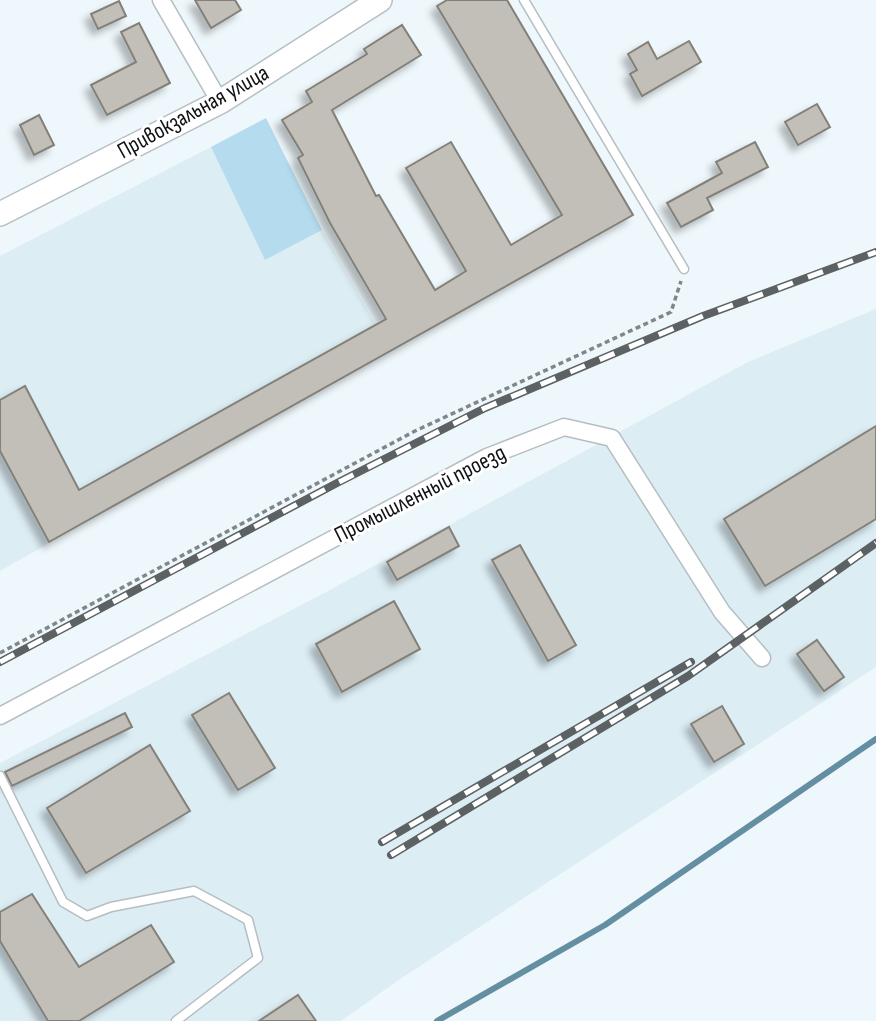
<svg xmlns="http://www.w3.org/2000/svg" width="876" height="1021" font-family="'Sofia Sans Condensed',sans-serif">
	<defs>
		<filter id="shadow"><feDropShadow dx="-6" dy="6" stdDeviation="3.5" flood-color="#0004"/></filter>
	</defs>
	<rect width="100%" height="100%" fill="#eef7fb"/>
	<!-- built -->
	<g fill="#dcedf4">
		<path d="M211 147 265 260 322 230 390 350 0 571V256Z"/>
		<path d="M876 309V667L400 979 341 1021H0V763L330 590 748 362Z"/>
	</g>
	<!-- green -->
	<path fill="#b4dcee" d="M266 118 322 230 265 260 211 147Z"/>
	<g fill="none" stroke-linecap="round" stroke-linejoin="round">
		<!-- stream -->
		<path stroke="#648ea1" stroke-width="6" d="M437 1021 605 925 876 739"/>
	</g>
	<!-- building -->
	<g fill="#c2bfb8" stroke="#828079" stroke-width="2" filter="url(#shadow)">
		<path d="M195 0H235L241 10 211 28Z"/>
		<path d="M447 0H507L633 215 49 542 0 451V400L25 386 79 490 386 319 330 223 298 158 303 155 282 120 312 102 306 91 367 54 364 49 402 25 421 55 332 110 376 196 379 195 435 290 466 271 406 168 451 142 511 245 562 215 437 6Z"/>
		<path d="M119 1 126 16 98 29 91 14Z"/>
		<path d="M139 23 170 83 107 115 91 85 136 62 121 32Z"/>
		<path d="M689 41 701 62 642 96 630 74 637 70 628 54 648 42 657 59Z"/>
		<path d="M817 104 830 127 798 145 785 122Z"/>
		<path d="M39 115 54 145 34 155 20 125Z"/>
		<path d="M755 142 768 167 707 198 713 210 681 227 667 203 722 173 716 162Z"/>
		<path d="M876 426V519L765 586 724 519Z"/>
		<path d="M449 527 459 546 397 580 387 562Z"/>
		<path d="M520 545 576 645 548 661 492 560Z"/>
		<path d="M394 601 420 649 342 692 316 644Z"/>
		<path d="M817 640 844 677 824 691 797 654Z"/>
		<path d="M229 693 275 768 238 790 192 715Z"/>
		<path d="M722 706 744 744 714 762 691 724Z"/>
		<path d="M125 713 132 727 12 786 5 772Z"/>
		<path d="M150 745 190 811 86 873 47 808Z"/>
		<path d="M32 894 79 967 151 925 174 962 79 1021H48L0 941V912Z"/>
		<path d="M298 995 316 1021H259Z"/>
	</g>
	<g fill="none" stroke-linecap="round" stroke-linejoin="round">
		<defs>
			<g id="lane">
				<path d="M524 0 684 269"/>
				<path d="M0 776 63 902 87 916 111 907 194 891 248 920 258 958 176 1021"/>
			</g>
			<g id="street">
				<path d="M161 0 220 102"/>
				<path d="M0 716 487 457 564 427 612 438 722 612 762 658"/>
			</g>
			<path id="secondary" d="M0 214 220 102 380 0"/>
		</defs>
		<!-- lane casing -->
		<use href="#lane" stroke="#b6bec2" stroke-width="11"/>
		<!-- street casing -->
		<use href="#street" stroke="#b6bec2" stroke-width="19"/>
		<!-- secondary casing -->
		<use href="#secondary" stroke="#b6bec2" stroke-width="26"/>
		<!-- path -->
		<path stroke="#818689" stroke-width="3.5" stroke-dasharray="5 3.5" stroke-linecap="butt" d="M0 653 415 431 671 312 681 281"/>
		<!-- lane -->
		<use href="#lane" stroke="#fff" stroke-width="8"/>
		<!-- street -->
		<use href="#street" stroke="#fff" stroke-width="16"/>
		<!-- secondary -->
		<use href="#secondary" stroke="#fff" stroke-width="23"/>
		<defs>
			<g id="rail">
				<path d="M0 662 337 483 485 408 703 316 876 252"/>
				<path d="M382 842 691 662"/>
				<path d="M391 855 688 676 876 543"/>
			</g>
		</defs>
		<!-- rail casing -->
		<use href="#rail" stroke="#5c6163" stroke-width="8"/>
		<!-- rail -->
		<use href="#rail" stroke="#fff" stroke-width="5" stroke-dasharray="16" stroke-linecap="butt"/>
	</g>
	<g text-anchor="middle" dominant-baseline="central" stroke-width="6" stroke-linejoin="round" paint-order="stroke">
		<!-- street labels -->
		<g font-size="23" fill="#0f1113" stroke="#fff">
			<text transform="translate(193 112) rotate(-29)">Привокзальная улица</text>
			<text transform="translate(420 494) rotate(-27)">Промышленный проезд</text>
		</g>
	</g>
</svg>
